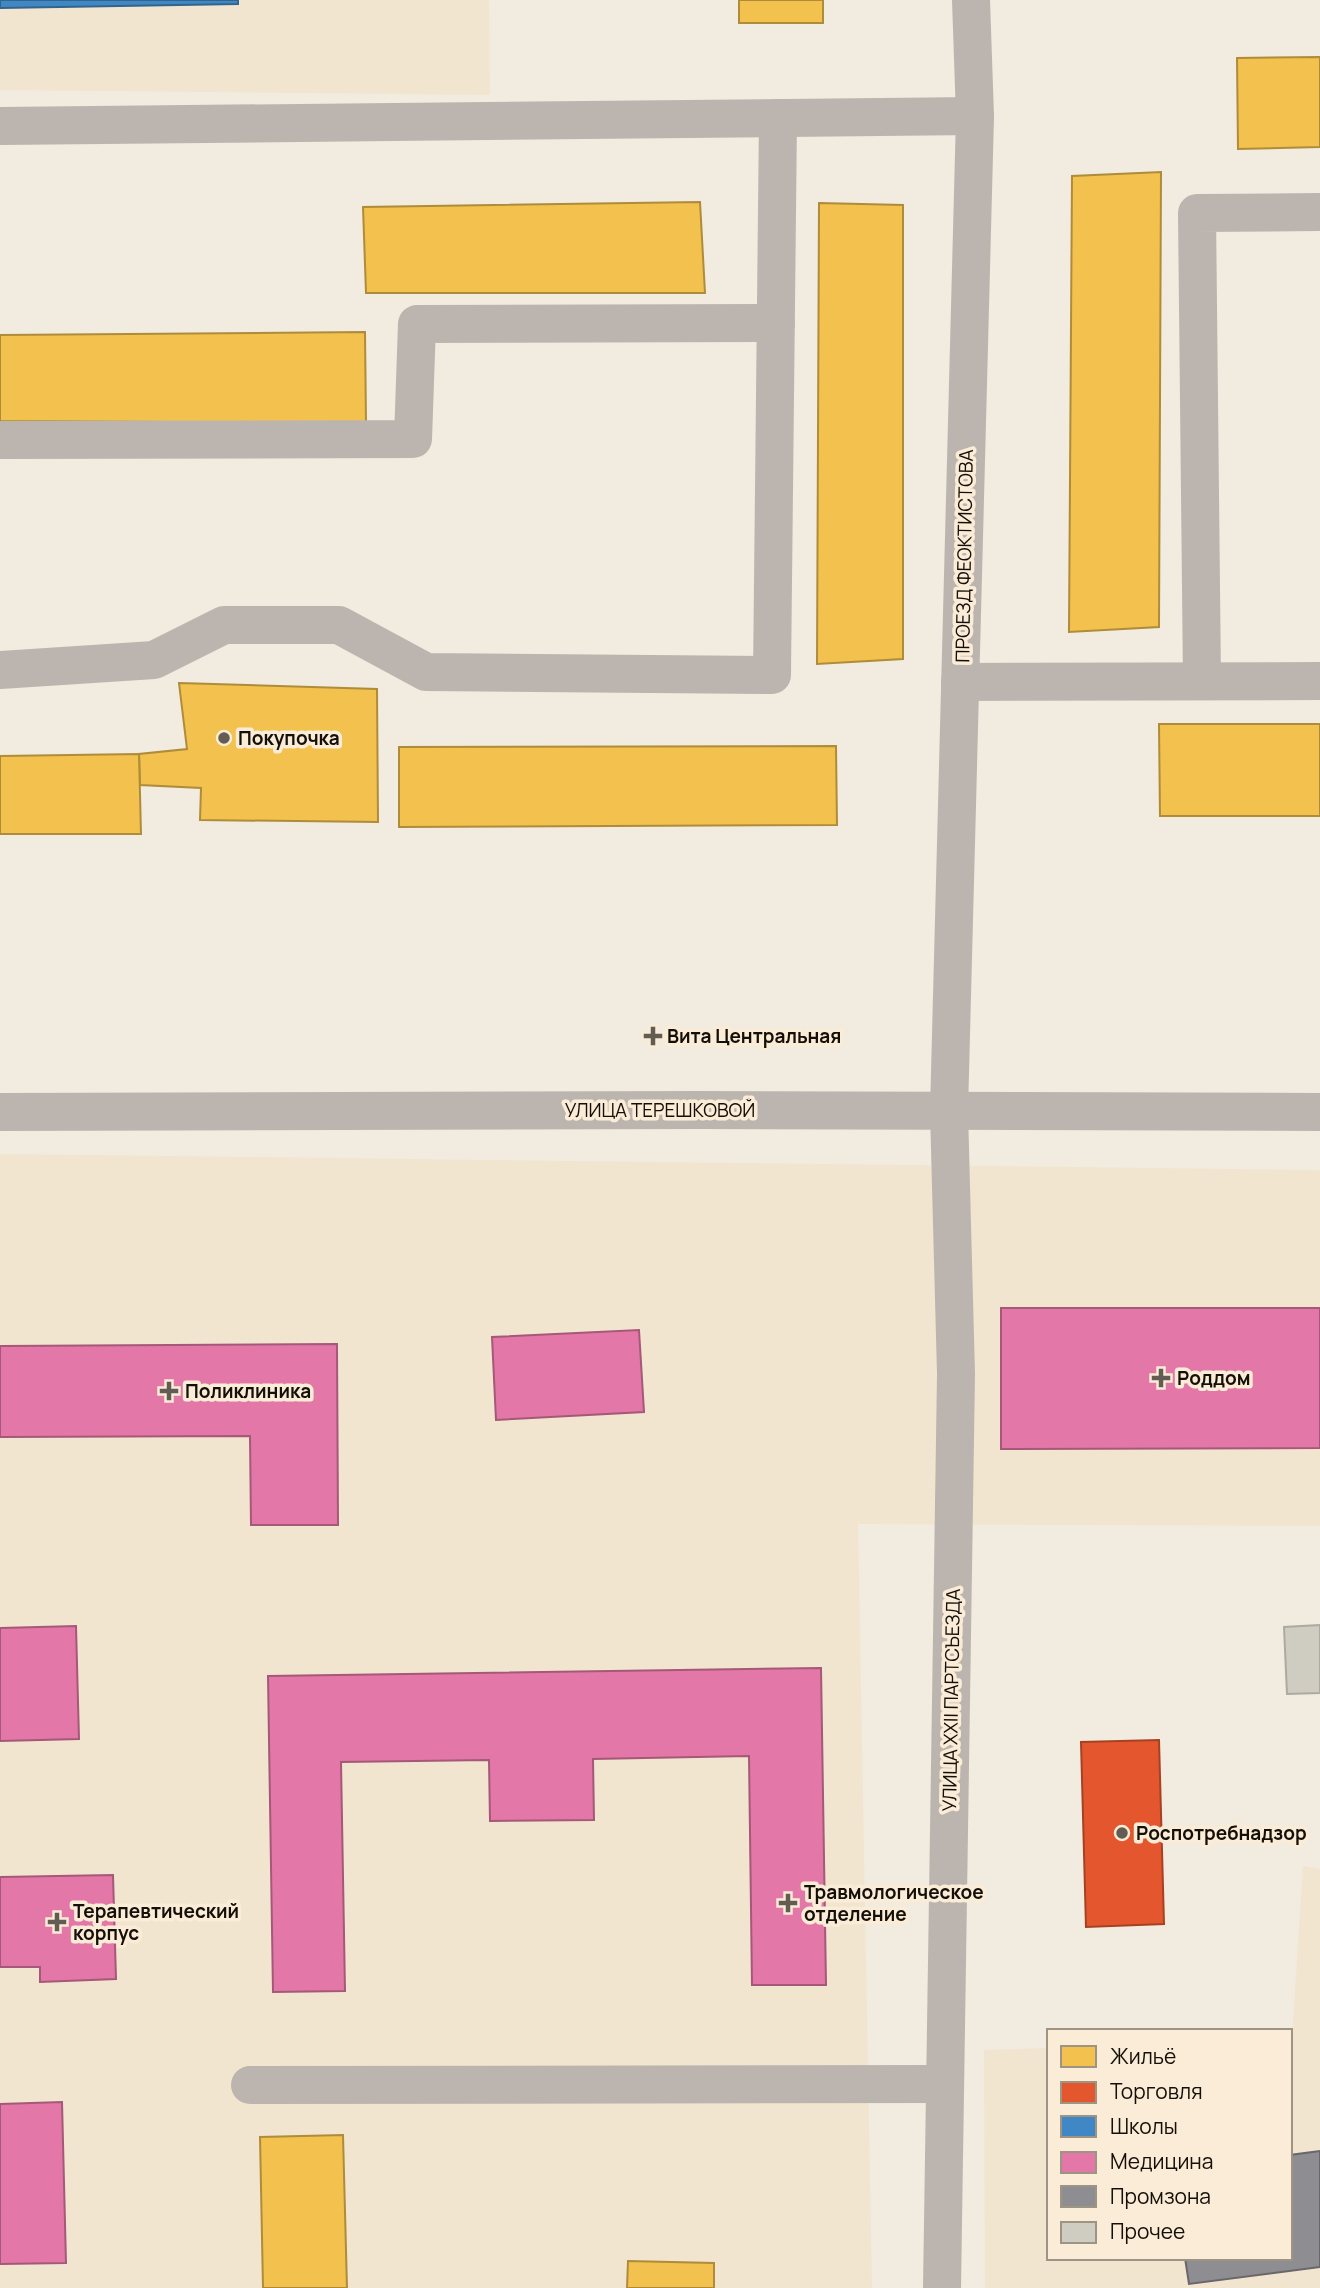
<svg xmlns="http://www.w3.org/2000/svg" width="1320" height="2288" font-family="Manrope,sans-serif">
	<rect width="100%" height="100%" fill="#f2ebdf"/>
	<!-- built -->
	<g fill="#f2e5d0">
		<path d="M0 0H489L490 95 0 90Z"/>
		<path d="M0 1154 1320 1170V1526L858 1524 872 2288H0Z"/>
		<path d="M1303 1866 1320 1869V2288H985L984 2050 1049 2048V2258H1290V2038H1292Z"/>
	</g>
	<!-- homes -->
	<g fill="#f2c14e" stroke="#af8c39" stroke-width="2">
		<rect x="739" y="0" width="84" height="23"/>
		<path d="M1320 57V147L1238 149 1237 58Z"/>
		<path d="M1161 172 1159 627 1069 632 1072 176Z"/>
		<path d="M700 202 705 293H366L363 207Z"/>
		<path d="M819 203 903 205V659L817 664Z"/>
		<path d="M365 332 366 423 0 421V335Z"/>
		<path d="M179 683 377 689 378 822 200 820 201 788 140 785 139 754 187 749Z"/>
		<path d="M1159 724H1320V816H1160Z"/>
		<path d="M836 746 837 825 399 827V747Z"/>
		<path d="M139 754 141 834H0V756Z"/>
		<path d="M343 2135 347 2288H263L260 2137Z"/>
		<path d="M628 2261 714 2263V2288H627Z"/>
	</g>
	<!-- shops -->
	<path fill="#e4572e" stroke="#a64123" stroke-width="2" d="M1159 1740 1164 1924 1086 1927 1081 1742Z"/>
	<!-- schools -->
	<path fill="#3f88c5" stroke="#32648c" stroke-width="2" d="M0 0H238V4L0 8Z"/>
	<!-- health -->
	<g fill="#e377a8" stroke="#a55878" stroke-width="2">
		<path d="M1001 1308H1320V1448L1001 1449Z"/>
		<path d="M639 1330 644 1412 496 1420 492 1337Z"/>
		<path d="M337 1344 338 1525H251L250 1436 0 1437V1346Z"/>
		<path d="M76 1626 79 1739 0 1741V1628Z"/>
		<path d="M821 1668 826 1985H752L749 1756 593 1759 594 1820 490 1821 489 1760 341 1762 345 1991 273 1992 268 1676Z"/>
		<path d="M113 1875 116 1979 40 1982V1967H0V1877Z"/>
		<path d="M62 2102 66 2263 0 2264V2104Z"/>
	</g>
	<!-- industry -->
	<path fill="#8d8d92" stroke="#696769" stroke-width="2" d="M1320 2151V2267L1189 2284 1185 2258H1290V2155Z"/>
	<!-- building -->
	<path fill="#cfccc2" stroke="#adaaa0" stroke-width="2" d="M1320 1625V1693L1287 1694 1284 1627Z"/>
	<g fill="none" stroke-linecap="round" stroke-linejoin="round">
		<!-- minor -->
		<g stroke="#bcb5af" stroke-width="38">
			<path d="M0 126 975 116"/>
			<path d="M0 440 413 439 417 324 776 323"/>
			<path d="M0 670 154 660 224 625H339L426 672 772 675 778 118"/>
			<path d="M1202 681 1197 213 1320 212"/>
			<path d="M960 682 1320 681"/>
			<path d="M0 1112 699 1110 1320 1112"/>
			<path d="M250 2085 945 2084"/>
			<path d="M942 2288 956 1374 949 1111 975 116 971 0"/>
		</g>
	</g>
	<!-- markers -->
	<g fill="#625c53" stroke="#faecd7" stroke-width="2.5">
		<circle cx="224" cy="738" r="7"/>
		<path d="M649.5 1025.5h7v7h7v7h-7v7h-7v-7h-7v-7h7z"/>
		<path d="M1157.5 1367.5h7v7h7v7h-7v7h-7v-7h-7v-7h7z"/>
		<path d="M165.5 1380.5h7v7h7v7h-7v7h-7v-7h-7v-7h7z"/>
		<circle cx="1122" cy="1833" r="7"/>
		<path d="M784.5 1892.5h7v7h7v7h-7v7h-7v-7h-7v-7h7z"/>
		<path d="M53.5 1911.5h7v7h7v7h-7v7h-7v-7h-7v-7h7z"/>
	</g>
	<g text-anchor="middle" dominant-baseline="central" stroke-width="7" stroke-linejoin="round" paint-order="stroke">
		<!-- street labels -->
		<g font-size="19" fill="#140f08" stroke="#faecd7">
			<text transform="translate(964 556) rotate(-89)">ПРОЕЗД ФЕОКТИСТОВА</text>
			<text x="660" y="1110">УЛИЦА ТЕРЕШКОВОЙ</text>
			<text transform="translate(951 1700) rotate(-89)">УЛИЦА XXII ПАРТСЪЕЗДА</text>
		</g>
		<!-- poi labels -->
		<g font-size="19" font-weight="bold" fill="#140f08" stroke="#faecd7" text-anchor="start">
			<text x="238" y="738">Покупочка</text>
			<text x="667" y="1036">Вита Центральная</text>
			<text x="1177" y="1378">Роддом</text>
			<text x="185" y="1391">Поликлиника</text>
			<text x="1136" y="1833">Роспотребнадзор</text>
			<text x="804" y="1892">Травмологическое<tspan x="804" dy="22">отделение</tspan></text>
			<text x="73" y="1911">Терапевтический<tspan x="73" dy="22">корпус</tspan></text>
		</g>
	</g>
	<!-- legend -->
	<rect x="1047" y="2029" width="245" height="231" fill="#faecd7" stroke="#9e9484" stroke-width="2"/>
	<rect x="1061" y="2046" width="35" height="21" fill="#f2c14e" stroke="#9e9484" stroke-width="2"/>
	<text x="1110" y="2064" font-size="21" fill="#140f08">Жильё</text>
	<rect x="1061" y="2082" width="35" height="21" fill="#e4572e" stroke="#9e9484" stroke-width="2"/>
	<text x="1110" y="2099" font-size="21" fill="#140f08">Торговля</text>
	<rect x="1061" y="2116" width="35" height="21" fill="#3f88c5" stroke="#9e9484" stroke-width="2"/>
	<text x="1110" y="2134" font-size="21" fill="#140f08">Школы</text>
	<rect x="1061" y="2152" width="35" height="21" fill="#e377a8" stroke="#9e9484" stroke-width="2"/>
	<text x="1110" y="2169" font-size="21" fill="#140f08">Медицина</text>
	<rect x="1061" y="2186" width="35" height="21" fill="#8d8d92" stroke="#9e9484" stroke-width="2"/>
	<text x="1110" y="2204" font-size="21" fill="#140f08">Промзона</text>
	<rect x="1061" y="2222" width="35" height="21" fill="#cfccc2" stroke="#9e9484" stroke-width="2"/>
	<text x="1110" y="2239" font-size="21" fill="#140f08">Прочее</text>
</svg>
